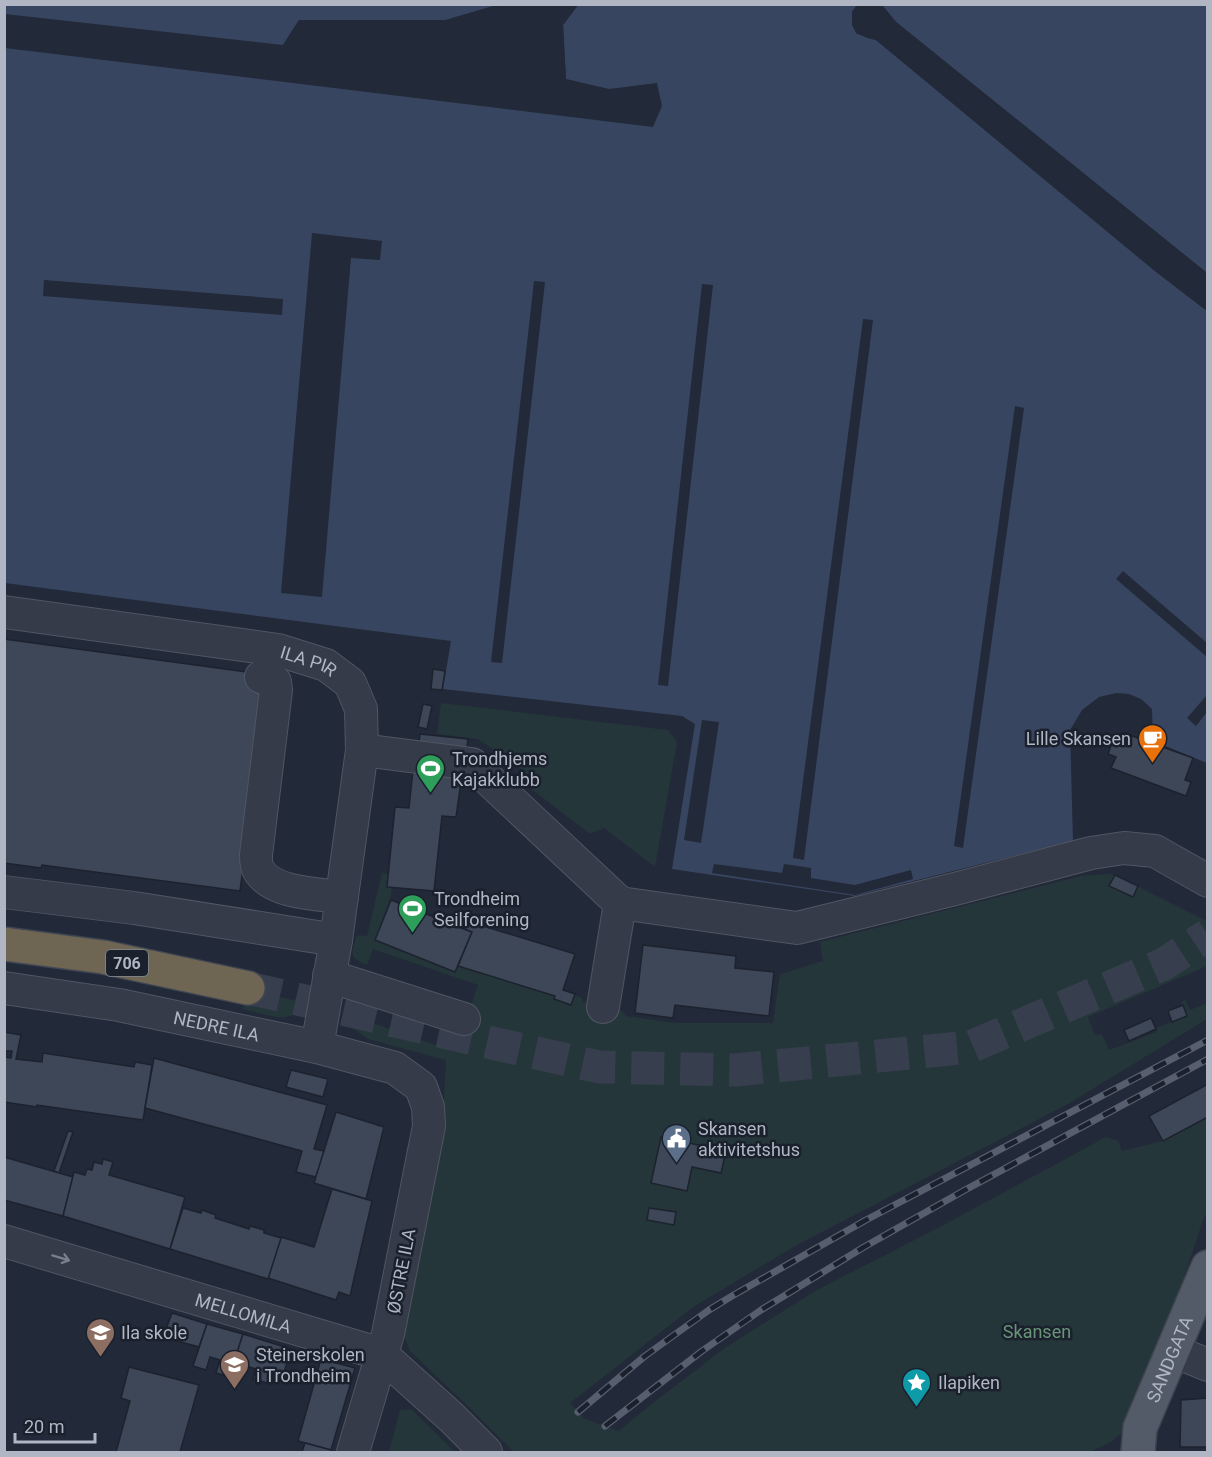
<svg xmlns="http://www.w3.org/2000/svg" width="1212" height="1457" font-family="Roboto,sans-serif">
	<rect width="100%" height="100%" fill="#222938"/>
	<!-- green -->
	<g fill="#25363a">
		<path d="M441 703 668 730 677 742 655 867 604 828 590 834 521 781 523 770 478 739 437 734Z"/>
		<path d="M382 873 388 874 387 885 392 887 390 899 375 940 555 996 574 995 582 998 583 1002 622 1011 626 1016 675 1023H773L780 974 823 961 820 942 1081 876 1108 874 1115 875 1207 921V966L1088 1017 1095 1035 1102 1034 1109 1050 1157 1032 1156 1028 1187 1016 1181 1002 1185 1000 1190 1010 1207 1003V1019L1068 1104 795 1246 693 1307 570 1403 585 1419 619 1431 649 1406 726 1347 817 1290 938 1228 1106 1137 1118 1141 1122 1151 1163 1141 1207 1117V1212L1202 1223 1164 1338 1129 1426 1111 1442 1090 1452H514L474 1412 410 1351 402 1330 443 1116 446 1060 368 1039 354 1029 350 1015 455 1052 478 985 373 949 367 965C347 957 352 953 357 935L367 936Z"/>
		<path d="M248 990 302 1002C300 1006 297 1011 294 1014 284 1022 255 1012 243 1009Z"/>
		<path d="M411 1409 455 1452H389L400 1410Z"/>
	</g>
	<!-- water -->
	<g fill="#384560">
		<path d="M5 4 497 5 446 20H299L283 45 5 14Z"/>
		<path d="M578 5H857L852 12 856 33 868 38 876 40 1155 271 1207 311V763L1153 741 1152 709 1141 699 1129 694 1116 693 1099 697 1082 710 1070 730 1073 841 854 896 672 869 695 724 682 716 443 689 451 641 5 583V48L653 127 662 106 657 83 609 89 566 79 563 25Z"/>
		<path d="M882 5H1207V273L896 22Z"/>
	</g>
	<!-- pier -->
	<g fill="#222938">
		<path d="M500 4 498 7 447 23H301L286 45H283L299 20H446Z"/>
		<path d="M574 4 578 5 563 25 566 79H563L560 25Z"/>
		<path d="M860 4 855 13V24L858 31 868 35 877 37 1157 269 1208 307 1207 311 1155 271 876 40 868 38 856 33 852 25V12L857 5Z"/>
		<path d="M879 4 882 5 896 22 1207 273 1208 276 894 24Z"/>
		<path d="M312 233 382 241 380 260 351 258 322 597 281 593Z"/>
		<path d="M44 280 283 299 282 315 43 296Z"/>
		<path d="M534 281 545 282 502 663 491 662Z"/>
		<path d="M702 284 713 285 668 686 658 685Z"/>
		<path d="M863 319 873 320 804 860 793 858Z"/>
		<path d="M1015 406 1024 408 963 848 954 846Z"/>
		<path d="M1123 571 1207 643V657L1116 579Z"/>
		<path d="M1207 695V712L1196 726 1187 718Z"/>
		<path d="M702 720 719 722 701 843 684 840Z"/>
		<path d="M714 864 782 873 784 864 811 868V878L855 885 911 870 913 879 855 895 712 873Z"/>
	</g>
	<!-- building -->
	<g fill="#3e4757" stroke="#1d222f" stroke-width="1.5">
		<path d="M4 639 268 675 240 891 42 865 41 868 4 863Z"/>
		<path d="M433 669 445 671 442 690 431 689Z"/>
		<path d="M423 704 432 706 427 729 418 727Z"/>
		<path d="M1124 733 1193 758 1185 780 1191 782 1186 796 1111 768 1116 757 1108 754 1112 743 1120 745Z"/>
		<path d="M420 734 468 739 467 748 419 743Z"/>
		<path d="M413 770 462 775 456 817 442 816 434 891 387 887 395 807 409 808Z"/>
		<path d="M1115 875 1138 886 1133 897 1109 886Z"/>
		<path d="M391 900 472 932 455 972 375 940Z"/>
		<path d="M447 915 575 954 563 990 575 994 571 1005 554 999 555 996 458 966 472 932 444 921Z"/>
		<path d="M643 945 736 956 735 968 774 972 769 1016 675 1005 673 1018 635 1013Z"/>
		<path d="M1183 1005 1187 1016 1172 1022 1168 1011Z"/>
		<path d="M1151 1018 1156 1029 1129 1041 1124 1030Z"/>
		<path d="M4 1032 21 1035 16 1059 42 1062 43 1053 134 1067 135 1062 152 1065 143 1120 37 1105V1107L4 1102V1057L11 1058 12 1051H4Z"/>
		<path d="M154 1058 327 1105 314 1149 324 1151 316 1177 296 1172 302 1151 145 1108Z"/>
		<path d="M291 1070 328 1079 323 1097 286 1087Z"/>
		<path d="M1208 1084V1117L1163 1141 1149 1116Z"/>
		<path d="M336 1112 384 1127 366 1199 314 1183Z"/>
		<path d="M68 1131 73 1132 59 1173 54 1171Z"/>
		<path d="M661 1137 726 1151 721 1173 692 1167 687 1191 651 1183Z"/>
		<path d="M4 1157 73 1177 63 1216 4 1200Z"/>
		<path d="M103 1159 113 1162 109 1175 185 1197 170 1249 63 1216 74 1172 85 1175 87 1169 92 1170 94 1162 102 1164Z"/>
		<path d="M332 1189 372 1201 350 1296 339 1292 336 1300 268 1278 281 1237 314 1247Z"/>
		<path d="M183 1208 201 1213 202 1210 216 1215 215 1218 249 1229 250 1226 264 1230V1233L281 1238 268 1279 170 1249Z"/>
		<path d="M649 1208 676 1212 674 1225 647 1220Z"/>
		<path d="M172 1313 207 1324 199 1347 163 1337Z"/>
		<path d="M207 1324 243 1334 230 1377 216 1373 220 1360 210 1357 206 1370 193 1366Z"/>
		<path d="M243 1334 291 1349 283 1376 273 1373 271 1381 267 1383 253 1379 256 1369 234 1362Z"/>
		<path d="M321 1359 355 1368 331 1450 298 1441Z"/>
		<path d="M129 1367 199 1385 180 1452H116L130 1401 121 1398Z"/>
		<path d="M1208 1398V1447H1180L1181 1400Z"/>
		<path d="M305 1443 331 1450V1452H302Z"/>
	</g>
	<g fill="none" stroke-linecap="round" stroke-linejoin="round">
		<!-- highway-tunnel -->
		<path stroke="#373e4d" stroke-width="33" stroke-dasharray="33 16" stroke-linecap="butt" d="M248 988 599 1067 735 1070 970 1047 1164 964 1208 935"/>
		<defs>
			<g id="minor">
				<path id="s1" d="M4 612 278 650 326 665 350 683 361 709 362 750 336 940 317 1047"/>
				<path d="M261 677 275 682 276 690 256 855C256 859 256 866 258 869 271 894 318 894 342 897"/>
				<path d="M362 750 472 764 620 903 797 928 955 889 1091 853 1124 848 1155 851 1208 881"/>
				<path d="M4 892 134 908 336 940"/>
				<path d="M329 976 464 1019"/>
				<path id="s2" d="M4 988 119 1005 317 1047 395 1068 421 1087 428 1107 429 1126 388 1334 353 1452"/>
				<path d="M603 1007 620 903"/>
				<path id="s3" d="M4 1241 381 1354 451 1417 486 1452"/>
				<path d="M1173 1351 1208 1365"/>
			</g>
			<g id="major">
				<path id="s4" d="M1138 1452 1140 1428 1208 1267"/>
			</g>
			<path id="highway" d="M4 944 103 957 248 988"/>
		</defs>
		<!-- minor casing -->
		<use href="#minor" stroke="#505663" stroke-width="34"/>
		<!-- major casing -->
		<use href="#major" stroke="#3f4451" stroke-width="36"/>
		<!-- highway casing -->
		<use href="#highway" stroke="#404653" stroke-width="36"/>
		<!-- minor -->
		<use href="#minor" stroke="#353b48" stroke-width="32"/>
		<!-- major -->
		<use href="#major" stroke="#535a68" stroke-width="33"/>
		<!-- highway -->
		<use href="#highway" stroke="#6e6652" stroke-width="33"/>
		<defs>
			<g id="rail">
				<path d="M578 1412 645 1356 709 1310 732 1296 866 1220 1208 1040"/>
				<path d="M605 1426 702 1351 761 1310 864 1247 965 1190 1208 1059"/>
			</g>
		</defs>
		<!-- rail casing -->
		<use href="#rail" stroke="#575f6f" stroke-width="7"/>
		<!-- rail -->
		<use href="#rail" stroke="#1b202d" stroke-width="4.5" stroke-dasharray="14" stroke-linecap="butt"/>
	</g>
	<!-- one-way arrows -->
	<defs><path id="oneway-shaft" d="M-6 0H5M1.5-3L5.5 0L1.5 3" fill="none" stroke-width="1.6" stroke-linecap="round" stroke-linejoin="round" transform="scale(1.5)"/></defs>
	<use stroke="#797f8c" href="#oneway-shaft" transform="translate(61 1258) rotate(17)"/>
	<!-- icons -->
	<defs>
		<symbol id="cafe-pin" viewBox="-11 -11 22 30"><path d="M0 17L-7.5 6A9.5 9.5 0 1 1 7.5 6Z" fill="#e8710a" stroke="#1b202d"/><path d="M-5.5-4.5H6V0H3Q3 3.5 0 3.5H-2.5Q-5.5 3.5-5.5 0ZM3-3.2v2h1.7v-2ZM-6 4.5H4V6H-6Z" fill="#fff"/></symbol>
		<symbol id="stadium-pin" viewBox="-11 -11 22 30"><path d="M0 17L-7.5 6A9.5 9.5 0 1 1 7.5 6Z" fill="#2e9e5b" stroke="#1b202d"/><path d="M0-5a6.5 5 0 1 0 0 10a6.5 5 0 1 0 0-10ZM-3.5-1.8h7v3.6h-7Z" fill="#fff"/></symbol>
		<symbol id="civic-pin" viewBox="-11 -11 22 30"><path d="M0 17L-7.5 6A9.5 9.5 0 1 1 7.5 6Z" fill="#5c6f8a" stroke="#1b202d"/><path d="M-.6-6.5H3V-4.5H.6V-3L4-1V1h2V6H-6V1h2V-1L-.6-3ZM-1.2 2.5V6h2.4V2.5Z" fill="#fff"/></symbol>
		<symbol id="school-pin" viewBox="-11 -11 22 30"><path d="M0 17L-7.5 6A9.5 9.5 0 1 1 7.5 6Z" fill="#8d6e63" stroke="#1b202d"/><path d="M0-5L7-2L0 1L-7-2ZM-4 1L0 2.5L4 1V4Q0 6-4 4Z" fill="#fff"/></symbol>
		<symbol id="sight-pin" viewBox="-11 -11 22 30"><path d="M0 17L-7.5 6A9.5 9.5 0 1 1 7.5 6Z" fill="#0f9aa8" stroke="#1b202d"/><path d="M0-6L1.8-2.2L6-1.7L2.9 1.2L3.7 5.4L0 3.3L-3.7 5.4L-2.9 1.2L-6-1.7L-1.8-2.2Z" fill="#fff"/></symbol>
	</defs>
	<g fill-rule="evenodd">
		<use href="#cafe-pin" x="1136" y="722" width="33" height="45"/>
		<use href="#stadium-pin" x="414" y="752" width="33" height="45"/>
		<use href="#stadium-pin" x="396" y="892" width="33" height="45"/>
		<use href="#civic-pin" x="660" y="1122" width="33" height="45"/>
		<use href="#school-pin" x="84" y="1316" width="33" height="45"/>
		<use href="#school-pin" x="218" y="1348" width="33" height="45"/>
		<use href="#sight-pin" x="900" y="1366" width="33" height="45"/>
	</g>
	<g text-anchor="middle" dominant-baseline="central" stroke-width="5" stroke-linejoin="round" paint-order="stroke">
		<!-- shield labels -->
		<rect fill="#1b202d" stroke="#838997" stroke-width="1.5" x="106" y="950" width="42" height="26" rx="4.5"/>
		<g font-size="16" font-weight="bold" fill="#b0b6c4">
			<text x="127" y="963">706</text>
		</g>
		<!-- street labels -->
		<g font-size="18" fill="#b0b6c4" stroke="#1b202d">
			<text stroke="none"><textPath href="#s1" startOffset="309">ILA PIR</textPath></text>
			<text stroke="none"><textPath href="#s2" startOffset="216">NEDRE ILA</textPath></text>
			<text transform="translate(401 1271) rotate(-79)">ØSTRE ILA</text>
			<text stroke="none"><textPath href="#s3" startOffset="250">MELLOMILA</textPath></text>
			<text stroke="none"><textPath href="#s4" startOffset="99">SANDGATA</textPath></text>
		</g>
		<!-- poi labels -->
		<g font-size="18" fill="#b0b6c4" stroke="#1b202d" text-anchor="start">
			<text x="1131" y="738" text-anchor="end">Lille Skansen</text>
			<text x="452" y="758">Trondhjems<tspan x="452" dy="21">Kajakklubb</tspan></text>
			<text x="434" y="898">Trondheim<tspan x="434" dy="21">Seilforening</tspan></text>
			<text x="698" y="1128">Skansen<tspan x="698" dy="21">aktivitetshus</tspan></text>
			<text x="121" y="1332">Ila skole</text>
			<text x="256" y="1354">Steinerskolen<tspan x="256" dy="21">i Trondheim</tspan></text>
			<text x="938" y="1382">Ilapiken</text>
		</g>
		<!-- park labels -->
		<g font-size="18" fill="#689477" stroke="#1b202d">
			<text x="1037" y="1331">Skansen</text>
		</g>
	</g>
	<!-- border -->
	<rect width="1212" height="1457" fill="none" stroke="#b0b6c4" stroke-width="12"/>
	<!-- scale -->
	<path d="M15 1433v9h80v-9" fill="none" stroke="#b0b6c4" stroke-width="3"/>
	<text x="24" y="1433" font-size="18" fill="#b0b6c4" stroke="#1b202d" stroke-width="4.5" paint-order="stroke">20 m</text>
</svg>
